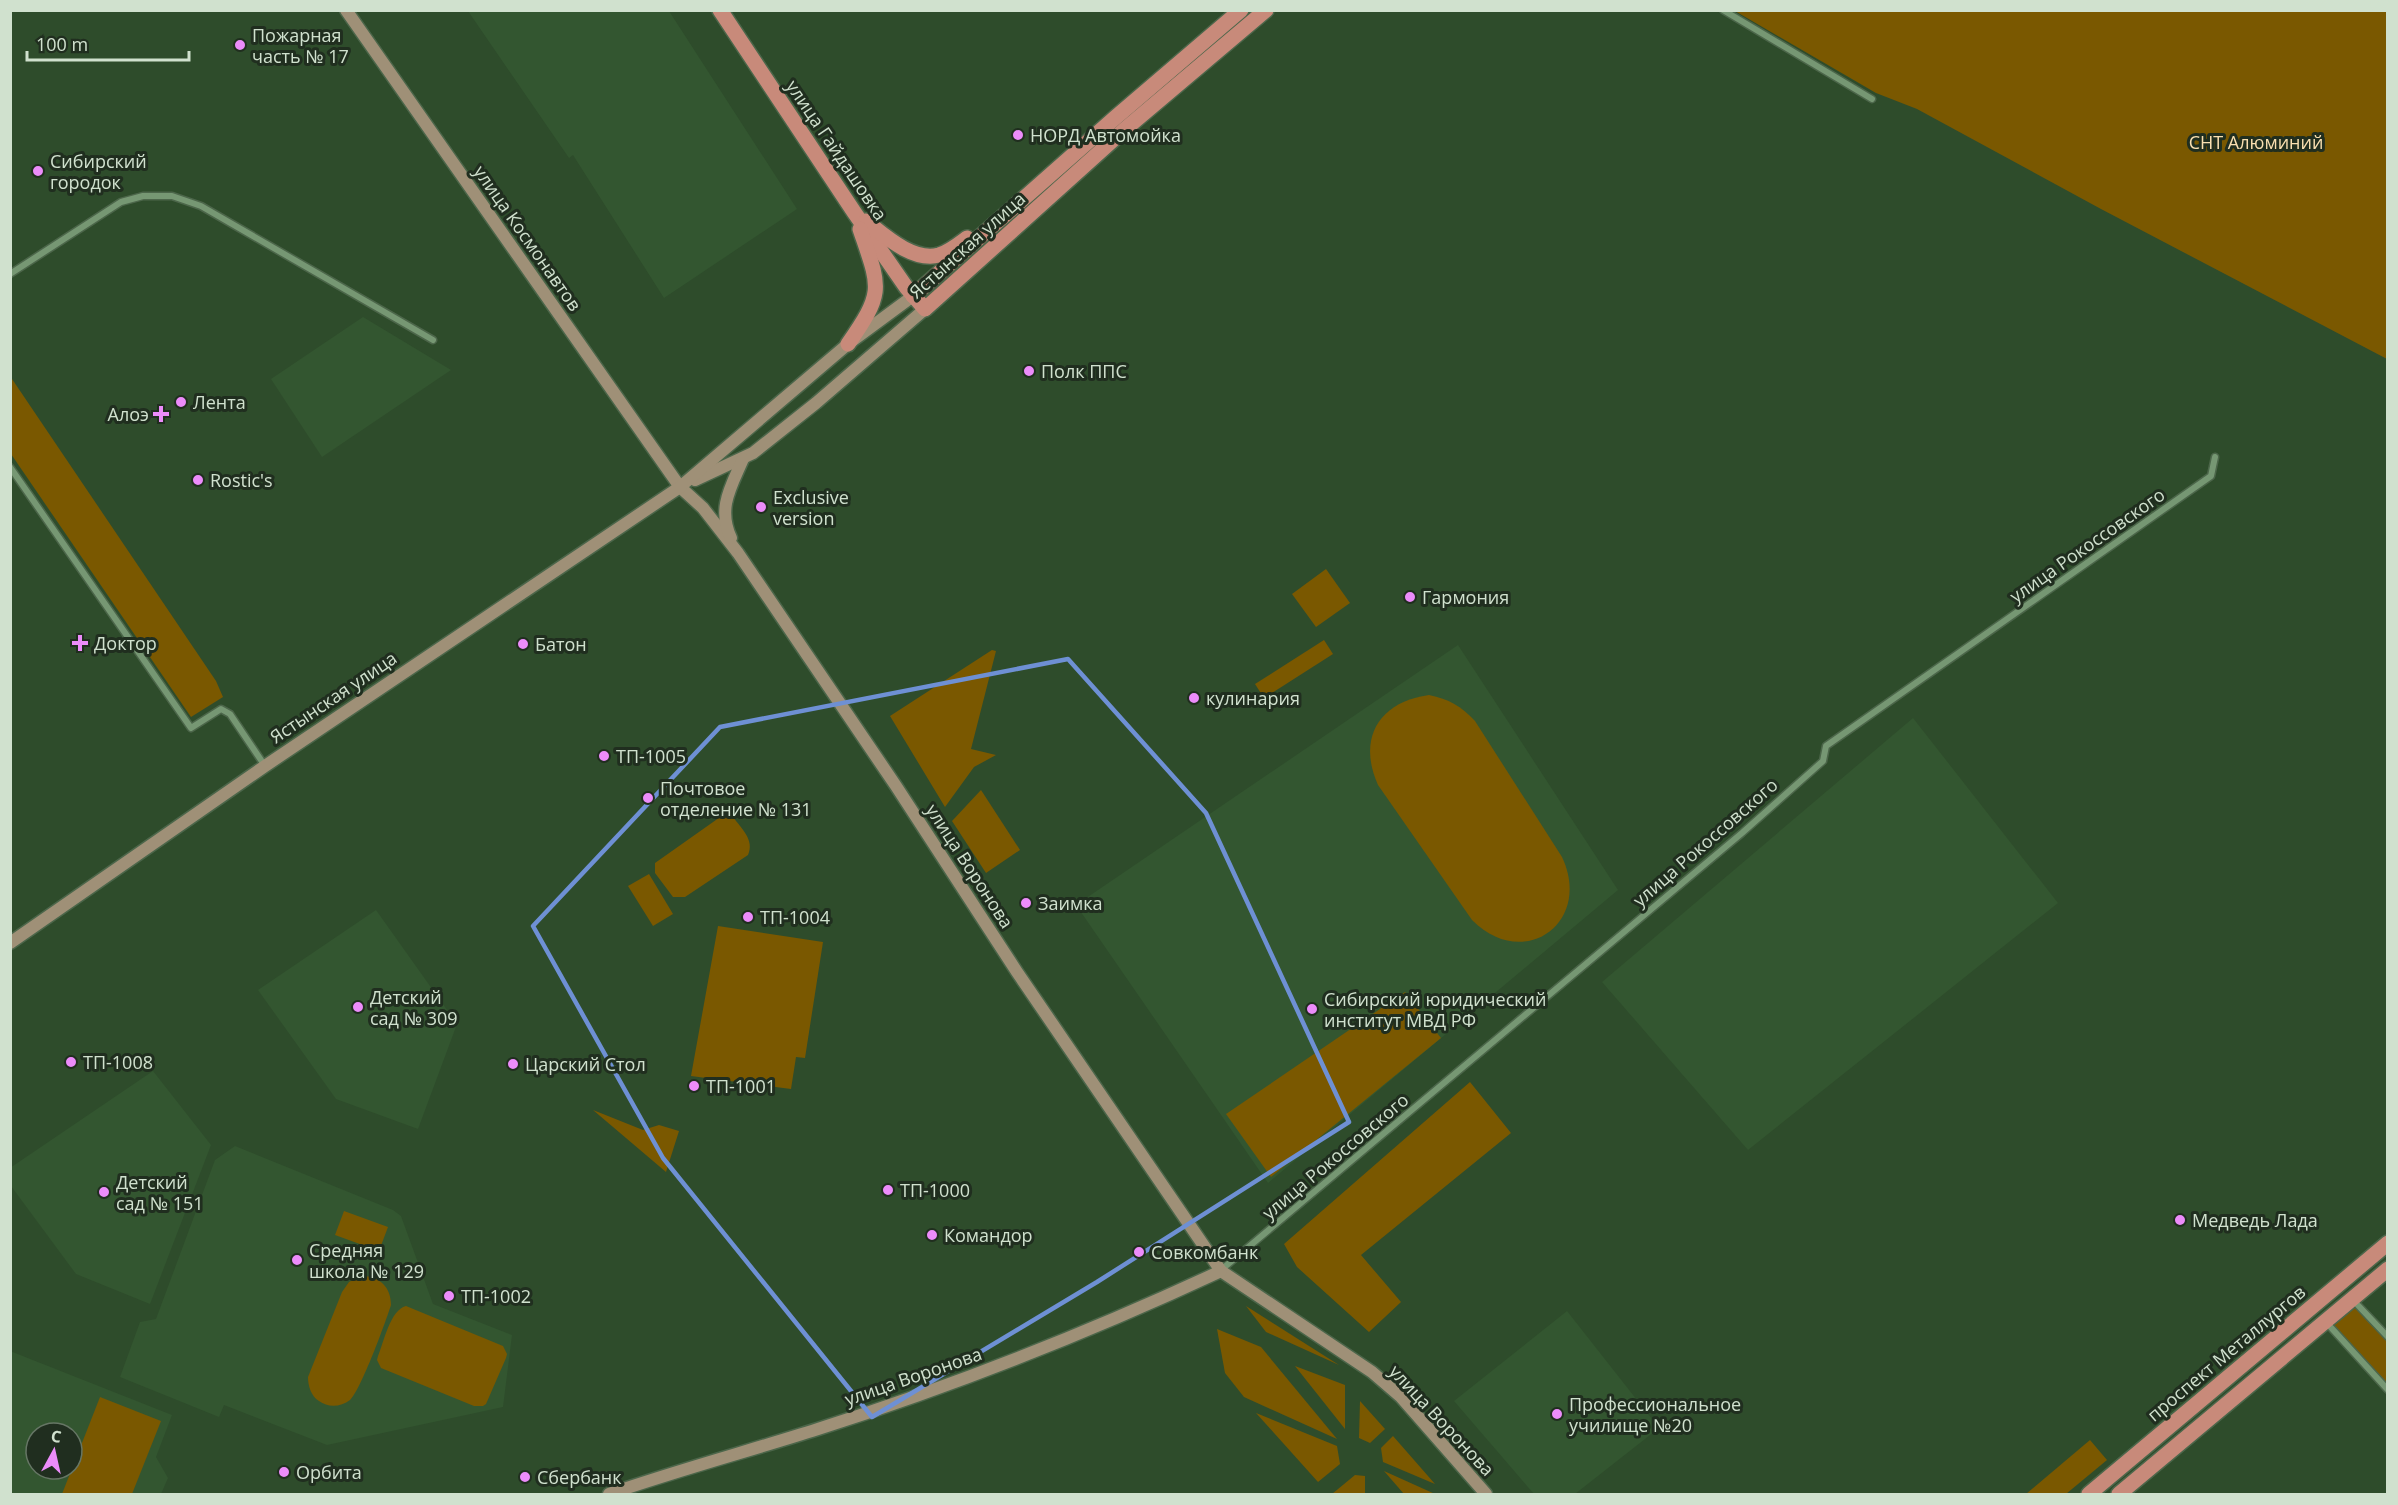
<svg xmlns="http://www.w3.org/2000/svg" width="2398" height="1505" font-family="'Open Sans',sans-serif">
	<rect width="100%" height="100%" fill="#2e4c2b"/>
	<!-- built -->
	<g fill="#335630" fill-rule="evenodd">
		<path d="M468 11H669L797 209 664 298 573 155 569 158Z"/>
		<path d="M363 317 451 370 322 457 271 379Z"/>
		<path d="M1458 645 1618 890 1268 1183 1076 905Z"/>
		<path d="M1913 718 2058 903 1748 1150 1602 982Z"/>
		<path d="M376 910 457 1024 418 1129 336 1099 258 990Z"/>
		<path d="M153 1071 211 1145 150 1304 76 1274 11 1186 10 1168Z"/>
		<path d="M235 1146 393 1210 401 1216 433 1304 512 1335 503 1407 327 1445 224 1405 219 1417 120 1377 140 1322 156 1319 215 1160Z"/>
		<path d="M1567 1311 1659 1428 1575 1494H1534L1454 1401Z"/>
		<path d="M10 1351 172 1415 156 1457 168 1478 161 1494H11ZM36 1433H72V1469H36Z"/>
	</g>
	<!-- green -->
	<g fill="#7a5800">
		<path d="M1735 11H2387V359L2101 209 1917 109 1876 93Z"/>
		<path d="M10 376 216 681 223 697 191 717 11 454Z"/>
		<path d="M1326 569 1350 603 1316 627 1292 594Z"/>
		<path d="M1324 640 1333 654 1264 698 1255 684Z"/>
		<path d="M992 650 996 651 971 749 996 755 974 767 945 807 890 716Z"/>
		<path d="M1429 695C1449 699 1461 706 1475 721L1562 857C1593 923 1523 972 1472 920L1378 785C1357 738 1379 702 1429 695Z"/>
		<path d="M981 790 1020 850 986 873 952 821Z"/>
		<path d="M723 815 733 817C741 828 755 840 748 855L685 897H673L655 873V863Z"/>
		<path d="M649 874 673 914 653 926 628 886Z"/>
		<path d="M718 926 823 942 805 1058 796 1057 791 1089 691 1076Z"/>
		<path d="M1405 992 1441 1038 1271 1177 1226 1114Z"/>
		<path d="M1470 1082 1511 1133 1361 1255 1401 1302 1369 1332 1297 1267 1284 1244Z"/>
		<path d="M593 1110 643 1130 659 1125 679 1131 666 1172Z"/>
		<path d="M344 1211 388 1227 379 1251 335 1235Z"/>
		<path d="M360 1276C378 1275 391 1286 391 1305 386 1321 361 1390 350 1400 341 1407 328 1408 319 1401 311 1396 308 1386 308 1377L342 1292 349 1282Z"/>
		<path d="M2352 1298 2387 1337V1390L2325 1320Z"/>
		<path d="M406 1306 503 1346 507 1354 506 1358 486 1404 483 1406H474L381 1368 377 1360 378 1356C384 1342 390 1310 406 1306Z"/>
		<path d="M1246 1306 1339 1365 1266 1332Z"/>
		<path d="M1217 1329 1261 1347 1337 1439 1244 1397 1225 1373Z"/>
		<path d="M1295 1366 1345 1385V1429Z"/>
		<path d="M100 1397 161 1421 132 1494H62Z"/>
		<path d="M1360 1401 1385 1429 1370 1443 1359 1438Z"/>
		<path d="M1256 1413 1337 1446 1340 1464 1318 1482Z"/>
		<path d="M1393 1436 1435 1484 1383 1462 1381 1448Z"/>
		<path d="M2090 1440 2107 1460 2066 1494H2026Z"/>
		<path d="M1384 1471 1435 1494H1404Z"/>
		<path d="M1355 1475 1365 1476V1494H1332Z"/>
	</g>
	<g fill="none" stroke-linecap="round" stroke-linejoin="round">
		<defs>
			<g id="street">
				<path d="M1723 10 1872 99"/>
				<path d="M10 274 121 202 143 196H172L201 206 433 340"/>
				<path d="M10 467 191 728 221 709 230 714 265 766"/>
				<path d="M1221 1270 1742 833 1823 761 1826 746 2211 476 2215 457"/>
				<path d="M2353 1300 2388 1337"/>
				<path d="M2325 1321 2388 1390"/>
			</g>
			<g id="secondary">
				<path d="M346 10 680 487 703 508 738 553 896 786 1017 972 1221 1271 1372 1372 1401 1397 1486 1494"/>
				<path d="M695 480 753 453 816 403 925 309"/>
				<path d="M731 538C717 508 731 487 743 459"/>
				<path d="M10 943 265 766 680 487 848 344 913 296"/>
				<path d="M609 1494C678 1470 749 1451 818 1429 956 1385 1090 1332 1221 1271"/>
			</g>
			<g id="primary">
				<path d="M720 10 854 212 906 287 925 309 1124 130 1266 10"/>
				<path d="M866 221C885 236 913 262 939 255 949 252 959 244 967 238"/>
				<path d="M913 296 1116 117 1241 10"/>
				<path d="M848 344C885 291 880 288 860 229"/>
				<path d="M2089 1494 2388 1243"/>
				<path d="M2119 1494 2388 1269"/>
			</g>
		</defs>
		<!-- street casing -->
		<use href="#street" stroke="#4c664a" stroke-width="9"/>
		<!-- secondary casing -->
		<use href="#secondary" stroke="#4c664a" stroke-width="15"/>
		<!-- primary casing -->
		<use href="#primary" stroke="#4c664a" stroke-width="18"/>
		<!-- street -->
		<use href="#street" stroke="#769773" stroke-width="6"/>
		<!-- secondary -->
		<use href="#secondary" stroke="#9f9077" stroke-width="12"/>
		<!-- primary -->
		<use href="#primary" stroke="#c88a7a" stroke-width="15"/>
	</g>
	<!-- marked area -->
	<path fill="none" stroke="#6e90d4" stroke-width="4.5" stroke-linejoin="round" d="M1068 659 1206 813 1349 1122 1097 1282 872 1417 663 1158 533 926 720 727Z"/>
	<!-- markers -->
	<g fill="#ec8cfa" stroke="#202e1f" stroke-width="2">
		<circle cx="240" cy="45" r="6"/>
		<circle cx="1018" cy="135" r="6"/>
		<circle cx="38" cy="171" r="6"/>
		<circle cx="1029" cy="371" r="6"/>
		<circle cx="181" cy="402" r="6"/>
		<path d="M158 405h6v6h6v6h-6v6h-6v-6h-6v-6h6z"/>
		<circle cx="198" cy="480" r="6"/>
		<circle cx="761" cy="507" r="6"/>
		<circle cx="1410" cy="597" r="6"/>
		<path d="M77 634h6v6h6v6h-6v6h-6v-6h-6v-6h6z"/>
		<circle cx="523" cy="644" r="6"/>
		<circle cx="1194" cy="698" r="6"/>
		<circle cx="604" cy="756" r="6"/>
		<circle cx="648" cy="798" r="6"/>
		<circle cx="1026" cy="903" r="6"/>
		<circle cx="748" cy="917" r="6"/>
		<circle cx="358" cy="1007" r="6"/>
		<circle cx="1312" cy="1009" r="6"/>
		<circle cx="71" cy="1062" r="6"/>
		<circle cx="513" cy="1064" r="6"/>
		<circle cx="694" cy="1086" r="6"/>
		<circle cx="888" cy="1190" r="6"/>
		<circle cx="104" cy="1192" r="6"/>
		<circle cx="2180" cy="1220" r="6"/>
		<circle cx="932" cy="1235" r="6"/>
		<circle cx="1139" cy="1252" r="6"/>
		<circle cx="297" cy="1260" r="6"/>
		<circle cx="449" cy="1296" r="6"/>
		<circle cx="1557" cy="1414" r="6"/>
		<circle cx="284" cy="1472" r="6"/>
		<circle cx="525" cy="1477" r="6"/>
	</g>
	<g text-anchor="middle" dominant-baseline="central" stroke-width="6" stroke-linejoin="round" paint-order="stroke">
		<!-- poi labels -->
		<g font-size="18" fill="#d0e1ce" stroke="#202e1f" text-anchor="start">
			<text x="252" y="35">Пожарная<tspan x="252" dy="21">часть № 17</tspan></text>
			<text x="1030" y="135">НОРД Автомойка</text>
			<text x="50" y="161">Сибирский<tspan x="50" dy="21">городок</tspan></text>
			<text x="1041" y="371">Полк ППС</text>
			<text x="193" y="402">Лента</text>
			<text x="149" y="414" text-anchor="end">Алоэ</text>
			<text x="210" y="480">Rostic's</text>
			<text x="773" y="497">Exclusive<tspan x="773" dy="21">version</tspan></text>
			<text x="1422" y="597">Гармония</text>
			<text x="94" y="643">Доктор</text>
			<text x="535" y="644">Батон</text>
			<text x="1206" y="698">кулинария</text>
			<text x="616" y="756">ТП-1005</text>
			<text x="660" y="788">Почтовое<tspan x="660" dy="21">отделение № 131</tspan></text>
			<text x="1038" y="903">Заимка</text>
			<text x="760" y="917">ТП-1004</text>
			<text x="370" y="997">Детский<tspan x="370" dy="21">сад № 309</tspan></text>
			<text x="1324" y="999">Сибирский юридический<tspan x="1324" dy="21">институт МВД РФ</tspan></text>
			<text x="83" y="1062">ТП-1008</text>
			<text x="525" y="1064">Царский Стол</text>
			<text x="706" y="1086">ТП-1001</text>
			<text x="116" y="1182">Детский<tspan x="116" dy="21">сад № 151</tspan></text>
			<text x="900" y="1190">ТП-1000</text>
			<text x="2192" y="1220">Медведь Лада</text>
			<text x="944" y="1235">Командор</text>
			<text x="309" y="1250">Средняя<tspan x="309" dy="21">школа № 129</tspan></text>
			<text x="1151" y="1252">Совкомбанк</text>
			<text x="461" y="1296">ТП-1002</text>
			<text x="1569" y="1404">Профессиональное<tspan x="1569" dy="21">училище №20</tspan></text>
			<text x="296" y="1472">Орбита</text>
			<text x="537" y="1477">Сбербанк</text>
		</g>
		<!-- park labels -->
		<g font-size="18" fill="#f9dfb0" stroke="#202e1f">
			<text x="2256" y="142">СНТ Алюминий</text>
		</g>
		<!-- street labels -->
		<g font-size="18" fill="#d0e1ce" stroke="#202e1f">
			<text transform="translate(837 150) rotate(56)">улица Гайдашовка</text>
			<text transform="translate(528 238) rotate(55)">улица Космонавтов</text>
			<text transform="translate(967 245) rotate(-42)">Ястынская улица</text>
			<text transform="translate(2087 545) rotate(-35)">улица Рокоссовского</text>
			<text transform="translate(333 697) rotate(-34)">Ястынская улица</text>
			<text transform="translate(1705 842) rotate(-41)">улица Рокоссовского</text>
			<text transform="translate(970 866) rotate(57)">улица Воронова</text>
			<text transform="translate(1335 1156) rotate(-40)">улица Рокоссовского</text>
			<text transform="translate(2226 1353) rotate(-40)">проспект Металлургов</text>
			<text transform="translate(913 1376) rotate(-19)">улица Воронова</text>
			<text transform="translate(1442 1420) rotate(47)">улица Воронова</text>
		</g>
	</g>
	<!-- border -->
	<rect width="2398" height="1505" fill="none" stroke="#d0e1ce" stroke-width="24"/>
	<!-- north arrow -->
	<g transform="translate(54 1451) rotate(8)"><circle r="28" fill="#202e1f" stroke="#667665" stroke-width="1.5"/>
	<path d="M0-4.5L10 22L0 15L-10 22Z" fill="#ec8cfa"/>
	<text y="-9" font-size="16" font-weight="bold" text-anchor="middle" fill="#d0e1ce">С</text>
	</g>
	<!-- scale -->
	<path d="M27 51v9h162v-9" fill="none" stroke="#d0e1ce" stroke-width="3"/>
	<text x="36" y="51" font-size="18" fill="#d0e1ce" stroke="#202e1f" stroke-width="4.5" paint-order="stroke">100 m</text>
</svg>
